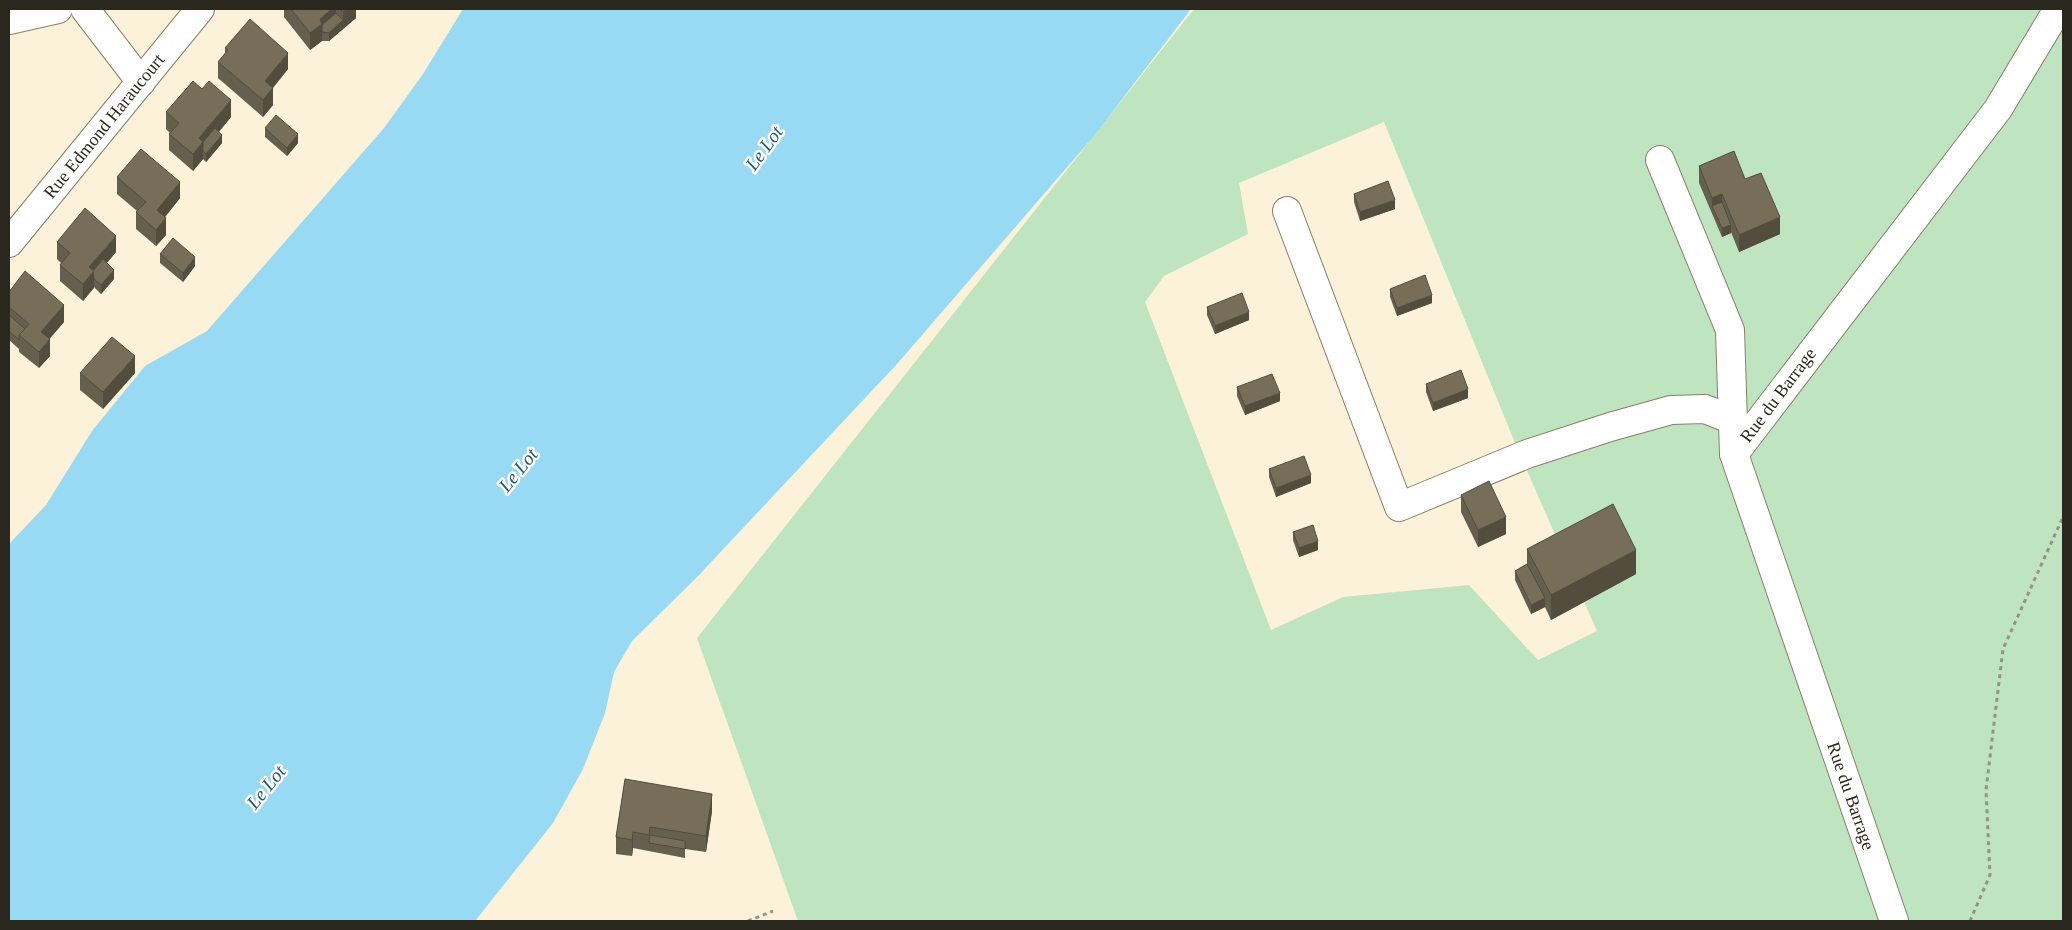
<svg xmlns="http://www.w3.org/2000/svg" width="2072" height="930" font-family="Georgia,serif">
	<rect width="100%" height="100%" fill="#fbf2d9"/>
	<!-- green -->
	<path fill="#bfe5c0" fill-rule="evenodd" d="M1194 9H2063V921H798L697 638ZM1384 122 1515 443 1597 631 1538 660 1469 585 1343 597 1271 630 1145 302 1164 276 1248 234 1239 183Z"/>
	<!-- water -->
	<path fill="#98d9f3" d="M463 9H1191L1094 136 897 364 698 576 632 641 614 672 605 713 583 769 553 823 475 921H9V544L46 505 92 431 145 366 207 331 384 128 423 74Z"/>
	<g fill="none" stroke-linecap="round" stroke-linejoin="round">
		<defs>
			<g id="minor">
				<path d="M85 9 141 82"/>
				<path d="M9 20 58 9"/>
				<path d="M1660 160 1730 330 1734 454 1894 921"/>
				<path d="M1287 211 1399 507 1527 454 1610 427 1671 410 1705 409 1733 420"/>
				<path d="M9 243 200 9"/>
				<path d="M1734 454 1998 109 2058 9"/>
			</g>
		</defs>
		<!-- minor casing -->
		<use href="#minor" stroke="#88806a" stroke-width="30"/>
		<!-- path -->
		<g stroke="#989281" stroke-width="3" stroke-dasharray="4 4" stroke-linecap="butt">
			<path d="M748 921 773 911"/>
			<path d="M1970 921 1990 875 1986 790 2003 649 2063 517"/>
		</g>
		<!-- minor -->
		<use href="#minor" stroke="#fff" stroke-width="28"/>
	</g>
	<!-- wall -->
	<g fill="#655f4d">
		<path d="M284 9H356V18L329 41H322L310 50 284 17Z"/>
		<path d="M225 48 288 69 273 88V105L263 117 218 78V62L225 53Z"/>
		<path d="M166 112 231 117 219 132 222 143 206 162 203 159 193 171 169 150V134L170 133 166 129Z"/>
		<path d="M265 128 298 143 287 156 265 137Z"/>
		<path d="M1699 166 1745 179 1780 234 1739 252 1731 232V233L1722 237 1699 183Z"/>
		<path d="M117 177 180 198 165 217 166 235 156 246 136 229V212L137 211 117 194Z"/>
		<path d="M1354 194 1395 209 1360 221 1354 202Z"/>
		<path d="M57 242 116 252 107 263 114 279 101 294 94 287 83 301 60 281V265L61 263 57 259Z"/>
		<path d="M160 254 195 266 183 282 160 263Z"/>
		<path d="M1390 289 1432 303 1397 316 1390 297Z"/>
		<path d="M9 292 64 322 49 339 50 356 39 368 19 352V349L9 340Z"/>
		<path d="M1207 307 1249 320 1215 334 1207 315Z"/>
		<path d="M80 373H135L103 409 80 390Z"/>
		<path d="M1426 384 1468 398 1433 411 1426 392Z"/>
		<path d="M1237 387 1280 401 1245 415 1237 396Z"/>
		<path d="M1269 469 1311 483 1276 497 1269 477Z"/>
		<path d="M1461 495 1506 534 1478 547 1461 512Z"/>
		<path d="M1293 532 1318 550 1299 557 1293 540Z"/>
		<path d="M1527 549 1636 574 1551 620 1545 607 1531 614 1515 580V571L1527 564Z"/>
		<path d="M625 779 712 811 706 852 685 849V858L633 848 632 856 616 854V837Z"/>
	</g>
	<!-- shaded-wall -->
	<g fill="#534d3e">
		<path d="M332 9H336V22L322 32V41L310 50V33L320 19Z"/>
		<path d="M347 9H356V18L329 41V33L343 20V12Z"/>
		<path d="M288 53V69L265 97V81Z"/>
		<path d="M273 88V105L263 117V100Z"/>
		<path d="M231 100V117L203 150V159L193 171V154L199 138Z"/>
		<path d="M298 134V143L287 156V148Z"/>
		<path d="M222 135V143L206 162V154Z"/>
		<path d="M180 182V198L157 227V210Z"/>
		<path d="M1722 194V210L1712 206V214V198Z"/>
		<path d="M1395 200V209L1360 221V212Z"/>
		<path d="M1780 217V234L1739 252V235Z"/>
		<path d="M166 218V235L156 246V230Z"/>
		<path d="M1731 225V233L1722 237V228Z"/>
		<path d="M116 236V252L94 278V288L83 301V284L89 267Z"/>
		<path d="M195 257V266L183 282V273Z"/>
		<path d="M114 270V279L101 294V285Z"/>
		<path d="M1432 295V303L1397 316V308Z"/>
		<path d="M64 305V322L41 349V332Z"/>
		<path d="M1249 312V320L1215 334V326Z"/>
		<path d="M50 339V356L39 368V352Z"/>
		<path d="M135 356V373L103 409V392Z"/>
		<path d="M1468 389V398L1433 411V403Z"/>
		<path d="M1280 393V401L1245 415V406Z"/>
		<path d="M1311 475V483L1276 497V488Z"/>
		<path d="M1506 517V534L1478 547V530Z"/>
		<path d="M1318 541V550L1299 557V548Z"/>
		<path d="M1636 550V574L1551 620V595Z"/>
		<path d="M1545 598V607L1531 614V605Z"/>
		<path d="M712 794V811L706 852V836Z"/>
		<path d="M633 832V848L632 856V840Z"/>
	</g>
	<!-- building -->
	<g fill="#766e59" stroke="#534d3e">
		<path d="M291 9H332L320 19 322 24 310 33Z"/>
		<path d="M340 9H347L343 12Z"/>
		<path d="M336 13 343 20 329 33 322 32V25Z"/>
		<path d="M250 19 288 53 265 81 273 88 263 100 218 62 228 50 225 48Z"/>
		<path d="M193 81 202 89 209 81 231 100 199 138 203 142 193 154 169 134 179 123 166 112Z"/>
		<path d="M276 115 298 134 287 148 265 128Z"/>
		<path d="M215 128 222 135 206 154 203 151V142Z"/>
		<path d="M141 149 180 182 157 210 166 218 156 230 136 212 146 202 117 177Z"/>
		<path d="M1734 151 1745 179 1761 173 1780 217 1739 235 1722 194 1712 198 1699 166Z"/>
		<path d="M1388 181 1395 200 1360 212 1354 194Z"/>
		<path d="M1722 202 1731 225 1722 228 1712 206Z"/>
		<path d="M85 208 116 236 89 267 94 271 83 284 60 265 70 253 57 242Z"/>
		<path d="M173 238 195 257 183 273 160 254Z"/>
		<path d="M103 259 114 270 101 285 94 279 93 271Z"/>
		<path d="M25 271 64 305 41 332 50 339 39 352 19 335 29 324 9 307V292Z"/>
		<path d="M1425 275 1432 295 1397 308 1390 289Z"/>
		<path d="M1242 293 1249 312 1215 326 1207 307Z"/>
		<path d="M9 315 25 329 19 335V340L9 331Z"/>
		<path d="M112 337 135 356 103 392 80 373Z"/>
		<path d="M1461 370 1468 389 1433 403 1426 384Z"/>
		<path d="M1272 374 1280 393 1245 406 1237 387Z"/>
		<path d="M1304 456 1311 475 1276 488 1269 469Z"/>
		<path d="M1489 481 1506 517 1478 530 1461 495Z"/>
		<path d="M1613 504 1636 550 1551 595 1527 549Z"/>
		<path d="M1313 525 1318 541 1299 548 1293 532Z"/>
		<path d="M1527 564 1545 598 1531 605 1515 571Z"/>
		<path d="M625 779 712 794 706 836 650 827 649 835 633 832 632 840 616 837Z"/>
		<path d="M650 835 685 841V849L649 843Z"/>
	</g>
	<g text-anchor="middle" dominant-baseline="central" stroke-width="5" stroke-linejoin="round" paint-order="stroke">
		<!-- street labels -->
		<g font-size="18" fill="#2a271e" stroke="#fff">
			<text transform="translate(104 126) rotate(-51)">Rue Edmond Haraucourt</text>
			<text transform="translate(1778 395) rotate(-53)">Rue du Barrage</text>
			<text transform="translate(1851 796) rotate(71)">Rue du Barrage</text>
		</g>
		<!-- water labels -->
		<g font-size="19" font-style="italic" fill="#23576a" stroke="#fff">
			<text transform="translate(764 148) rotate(-54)">Le Lot</text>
			<text transform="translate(518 470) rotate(-51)">Le Lot</text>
			<text transform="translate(266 787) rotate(-51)">Le Lot</text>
		</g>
	</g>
	<!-- border -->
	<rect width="2072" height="930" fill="none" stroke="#2a271e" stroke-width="20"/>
</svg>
